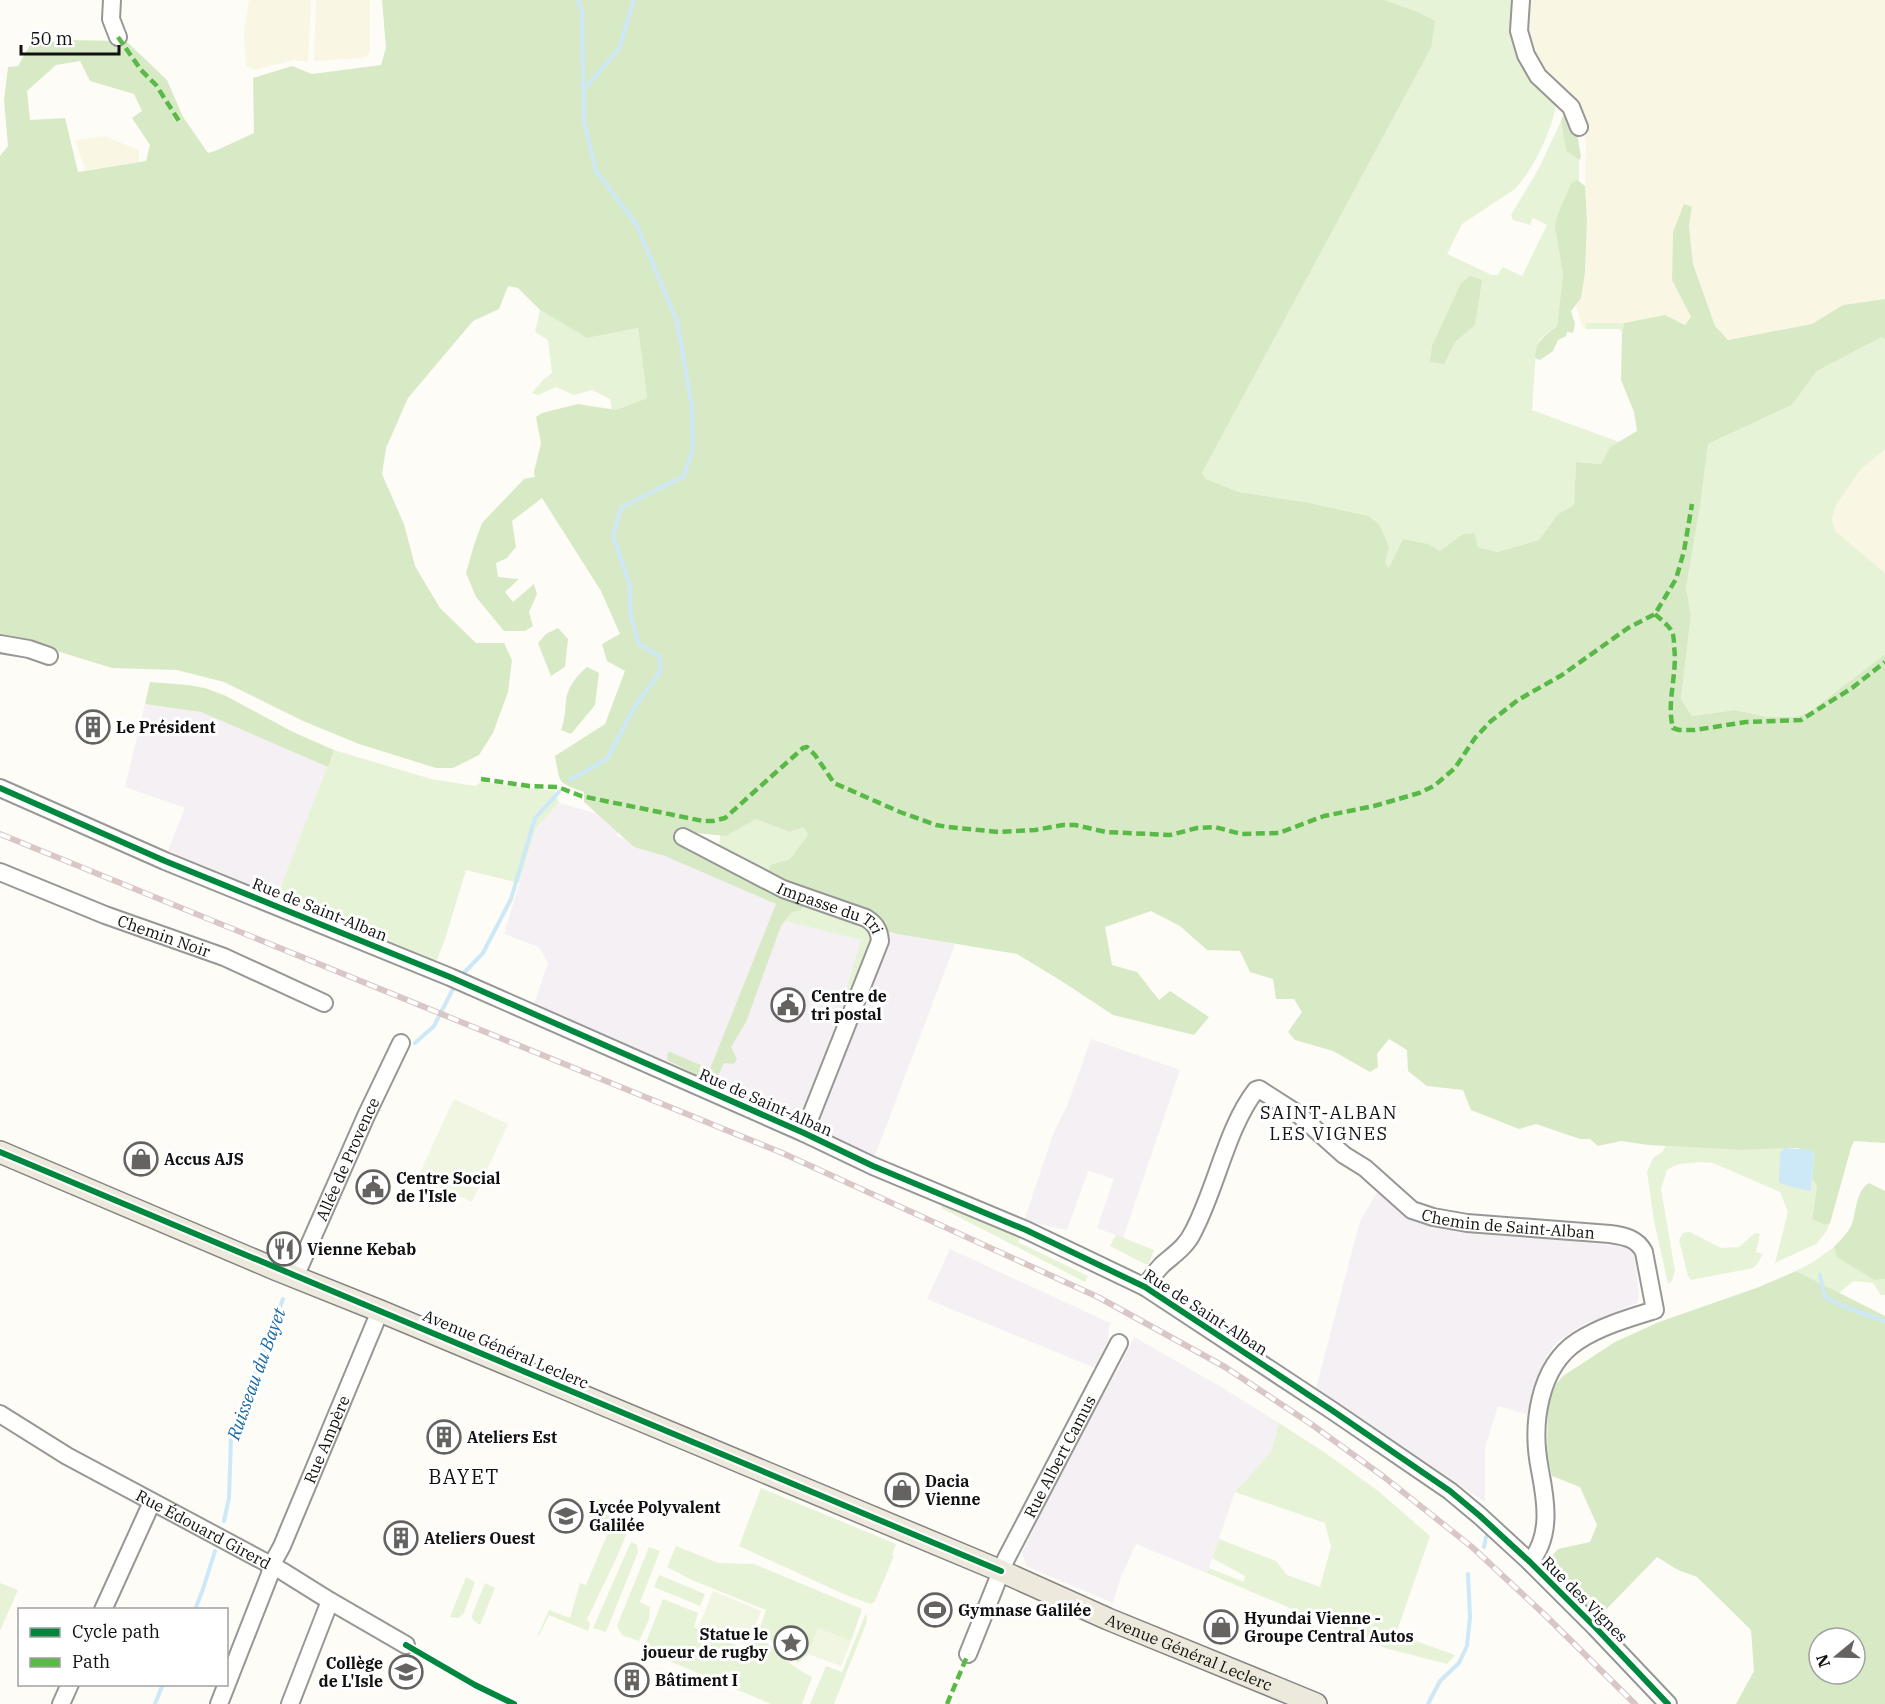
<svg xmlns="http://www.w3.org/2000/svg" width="1885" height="1704" font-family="'IBM Plex Serif',serif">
	<rect width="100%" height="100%" fill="#fdfcf7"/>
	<!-- industrial -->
	<g fill="#f5f0f3">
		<path d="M145 704 201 712 328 767 277 896 168 851 185 808 125 787Z"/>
		<path d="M559 803 620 820 617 836 845 923 883 930 897 934 955 944 873 1161 776 1112 671 1063 534 1004 548 963 539 947 504 934 536 828Z"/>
		<path d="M1091 1039 1180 1070 1123 1238 1097 1228 1114 1179 1088 1171 1067 1230 1024 1221 1054 1132 1067 1106Z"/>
		<path d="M1379 1189 1480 1231 1625 1247 1635 1255 1639 1298 1637 1303 1584 1324 1557 1342 1548 1354 1539 1373 1532 1396 1530 1415 1498 1406 1485 1448V1502L1316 1388 1360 1221Z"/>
		<path d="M950 1249 1110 1323 1108 1340 1095 1368 927 1299Z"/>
		<path d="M1134 1337 1223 1388 1279 1423 1271 1452 1235 1492 1207 1573 1136 1544 1121 1577 1113 1603 1026 1566 1022 1553 1063 1466 1122 1362Z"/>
	</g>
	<!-- farmland -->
	<g fill="#f9f7e4">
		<path d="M249 0H311L308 62 294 60 254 70 246 66 244 32Z"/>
		<path d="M316 0H370V52L365 58 314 61Z"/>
		<path d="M1527 0H1885V299L1843 305 1812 324 1728 340 1715 327 1693 264 1689 226 1692 207 1673 232 1672 280 1691 317 1685 325 1665 315 1624 323H1586V329L1582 327 1576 305 1581 298 1585 273 1587 221 1585 186 1586 144 1577 105 1541 72 1526 45Z"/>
		<path d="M104 136 139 150V162L85 170 75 140Z"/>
		<path d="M1885 449V573L1834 531 1832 519 1836 505 1861 469Z"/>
	</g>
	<!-- green -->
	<g fill="#e7f3d7">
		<path d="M1384 0H1514L1511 18 1512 33 1556 103C1553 129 1533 170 1515 189L1462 224 1447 254 1492 275H1497L1503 267 1522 276 1547 225 1533 218 1530 225 1513 220 1511 215 1539 168 1561 121 1566 151 1579 160V182L1577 180 1555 228 1563 274 1557 326 1540 339 1536 350 1532 410 1619 442 1610 447 1601 464 1576 462 1574 505 1558 514 1539 540 1497 552 1478 547 1475 533 1463 534 1440 551 1428 544 1390 569 1385 562 1304 502 1239 492 1206 479 1202 473 1431 48 1416 11Z"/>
		<path d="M540 310 587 338 638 328 647 398 616 410H612L610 399 592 390 574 395 556 387 538 395 532 393 543 380 552 373 548 340 535 332Z"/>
		<path d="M1586 323H1624L1622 333 1619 329H1586Z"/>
		<path d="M1882 337 1885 341V449L1861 469 1836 505 1832 519 1835 531 1885 573V654L1808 713 1794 717H1768L1735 710 1692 716 1681 699 1691 615 1686 588 1700 507 1708 444 1792 405 1817 371Z"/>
		<path d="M334 750 431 779 475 786 481 782 555 791 559 803 536 828 519 883 466 870 445 939 436 962 277 896Z"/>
		<path d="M756 819 789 832 804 826 809 835 790 859 770 865 767 876 719 850 720 835H726Z"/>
		<path d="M799 899 864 919 875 936 851 998 847 999 846 991 861 940 786 921Z"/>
		<path d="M1666 1146 1740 1150 1784 1148 1781 1151 1811 1189 1812 1179 1817 1186 1812 1218 1825 1225 1830 1223 1826 1232 1816 1244 1775 1263 1788 1212 1780 1192 1713 1163 1701 1162 1679 1164 1672 1167 1667 1170 1661 1189 1675 1271 1672 1281 1668 1284 1654 1221 1647 1172 1653 1158 1662 1152Z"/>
		<path d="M942 1205 952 1208 955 1207 1021 1235 1018 1242 1088 1276 1085 1282 941 1208Z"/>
		<path d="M1690 1232 1721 1248 1739 1247 1755 1233 1760 1234 1756 1252 1763 1254 1757 1264 1753 1268 1691 1280 1688 1276 1679 1240 1683 1233Z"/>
		<path d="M1116 1235 1154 1250 1149 1264H1145L1110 1246Z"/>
		<path d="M1834 1247 1838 1257 1874 1280 1885 1279V1295H1881L1873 1283 1853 1281 1839 1293 1796 1271 1813 1262Z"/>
		<path d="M1279 1423 1324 1452 1377 1490 1430 1536 1396 1634 1455 1655 1447 1664 1385 1648 1207 1573 1209 1568 1244 1582 1245 1576 1212 1558 1219 1539 1276 1561 1287 1575 1320 1587 1331 1547 1325 1523 1235 1492 1271 1452Z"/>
		<path d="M761 1488 896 1544 892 1555 894 1556 875 1601 871 1604 848 1596 739 1546Z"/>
		<path d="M595 1498 618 1506 612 1521 629 1528 615 1561 587 1619 590 1624 588 1631 549 1615 539 1636 538 1635 549 1610 570 1618 580 1583 586 1585 610 1528 588 1517Z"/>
		<path d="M631 1542 637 1545 638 1552 606 1632 593 1628Z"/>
		<path d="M676 1546 718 1563 754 1564 862 1609 851 1641 818 1629 808 1654 798 1663 759 1630 766 1610 690 1579 667 1567Z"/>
		<path d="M649 1547 660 1551 640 1602 650 1607 649 1619 639 1641 622 1635 617 1626Z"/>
		<path d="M659 1575 705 1594 700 1606 654 1587Z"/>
		<path d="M466 1577 475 1582 464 1613 458 1618 450 1617Z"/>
		<path d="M0 1583 18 1590 0 1631Z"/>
		<path d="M485 1583 495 1588 480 1625 473 1620 472 1615Z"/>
		<path d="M663 1599 698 1613 694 1627 749 1651 752 1649 757 1636C776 1649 790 1667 812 1677L802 1704H771L643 1650Z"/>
		<path d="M866 1613 867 1618 866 1624 834 1704H810L826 1666 842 1672Z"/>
	</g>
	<!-- forest -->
	<g fill="#d8eac5" fill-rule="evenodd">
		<path d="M382 0H1384L1416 11 1435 21 1431 48 1202 473 1206 479 1239 492 1304 502 1368 516 1379 524 1389 547 1385 562 1389 568 1403 539 1428 544 1440 551 1463 534 1475 533 1478 547 1497 552 1539 540 1558 514 1574 505 1576 462 1601 464 1610 447 1637 431 1634 412 1621 380 1622 333 1624 323 1665 315 1685 325 1691 317 1672 280 1673 232 1684 204 1692 207 1689 226 1693 264 1715 326 1728 340 1812 324 1843 305 1885 299V340L1882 337 1817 371 1792 405 1708 444 1700 507 1686 588 1691 615 1681 699 1692 716 1735 710 1768 717H1794L1808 713 1885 654V1143L1854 1141 1851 1148 1830 1223 1825 1225 1812 1219 1817 1186 1812 1179 1814 1154 1798 1148 1740 1150 1649 1145 1621 1141 1598 1146 1590 1139H1580L1536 1124 1519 1129 1471 1110 1463 1090 1427 1086 1408 1071 1407 1050 1389 1039 1377 1054 1378 1067 1370 1072 1333 1051 1295 1040 1288 1032 1302 1012 1294 999H1276L1273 979 1250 972 1240 951 1207 950 1180 926 1151 911 1105 927 1112 965 1137 972 1159 1000 1170 991 1209 1017 1194 1035 1113 1015 1063 982 1017 954 897 934 883 930 767 876 770 865 790 859 808 835 804 827 789 832 756 819 726 836 695 833 682 830 799 899 803 905 801 910 792 912 781 926 746 1022 731 1047 737 1059 734 1064 724 1063 719 1074 711 1082 667 1060 668 1052H670L710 1069 776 904 665 856 634 847 584 802V792C557 782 560 784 555 756L605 724 625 671 607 661 602 644 620 634 601 591 542 498 512 521 516 547 507 558 496 563 498 577 519 579 505 592 513 602 534 584 537 594 529 612 533 626 525 631H504L476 597 466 573 474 545 482 523 524 479 535 477 534 472 541 443 536 417 542 413 578 404 616 410 647 398 638 328 587 338 540 310 518 288 508 286 499 309 473 321 408 398 386 448 382 474 404 524 415 566 440 608 476 643H504L512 660 508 692 493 733 479 755 453 768H436L359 744 303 721 224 682 177 670 112 668 8 636H0V156L8 146 4 100 8 67 18 66 30 45 67 40 126 41 167 80 183 117 208 153 215 151 254 133 253 78 292 66 312 74 381 65 386 48ZM80 61 90 81 134 94 142 111 132 118 150 145 146 161 78 172 65 118 30 120 27 91 56 65Z"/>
		<path d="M1565 112 1576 128 1581 157 1579 160 1566 151 1561 121Z"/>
		<path d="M1577 180 1585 186 1587 221 1585 273 1581 298 1571 311 1575 324 1573 333 1567 332 1566 336 1558 340 1553 351 1540 360 1535 358C1536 340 1544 337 1557 326L1563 274 1555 228 1557 216 1571 184Z"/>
		<path d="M1470 276 1482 280 1475 325 1455 342 1444 364 1430 362 1432 346 1461 283Z"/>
		<path d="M558 628 568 639 565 667 551 676 538 643 546 634Z"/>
		<path d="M587 667 599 673 595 705 571 734 561 730C565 720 565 711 566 700 567 688 578 674 587 667Z"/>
		<path d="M150 682 188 685 205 688 226 696 293 732 334 750 328 767 201 712 145 704Z"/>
		<path d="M1869 1183 1885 1191V1279L1874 1280 1837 1257 1834 1247C1839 1241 1846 1235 1850 1228 1857 1216 1854 1192 1869 1183Z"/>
		<path d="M1796 1271 1885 1316V1704H1736L1754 1671 1751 1630 1697 1577 1678 1570 1657 1557 1596 1620 1553 1576 1545 1565 1558 1549 1590 1542 1597 1525 1580 1487 1552 1476 1547 1455 1548 1393 1563 1376 1615 1342 1659 1322 1759 1287ZM1819 1638H1855V1674H1819Z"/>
	</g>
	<!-- pitch -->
	<g fill="#f0f6e1">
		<path d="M454 1099 508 1124 472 1202 418 1177Z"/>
		<path d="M713 1591 761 1611 747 1645 699 1626Z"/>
		<path d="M818 1628 851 1641 841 1666 808 1654Z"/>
	</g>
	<!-- water -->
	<path fill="#cde8f7" d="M1784 1148 1812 1150 1814 1154 1811 1190 1809 1191 1782 1184 1779 1182 1780 1153Z"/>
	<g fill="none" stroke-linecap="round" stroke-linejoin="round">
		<!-- stream -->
		<g stroke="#cde8f7" stroke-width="4">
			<path d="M584 89 619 49 634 0"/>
			<path d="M570 780 607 759 635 706 661 671 659 656 639 644 631 617 629 583 613 536 621 508 684 476 693 447 692 407 677 321 636 224 596 171 584 120 582 12 578 0"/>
			<path d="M461 976 483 953 511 899 535 818 559 792"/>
			<path d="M415 1043 434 1026 455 985"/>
			<path d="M1820 1275 1825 1297 1842 1306 1885 1321"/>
			<path d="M224 1521 229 1498 231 1437 283 1299"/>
			<path d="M1484 1547 1486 1537"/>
			<path d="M195 1610 203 1589 215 1551"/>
			<path d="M155 1704 163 1684"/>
			<path d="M1428 1704 1440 1681 1459 1663 1467 1646 1470 1617 1468 1574"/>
		</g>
		<defs>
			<g id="minor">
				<path d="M112 0 111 19 118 37"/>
				<path d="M1521 0 1519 31 1526 55 1538 76 1571 107 1579 127"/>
				<path d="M0 644 29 649 49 656"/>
				<path d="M0 788 165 861 450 977 804 1133 873 1166 1026 1230 1145 1287 1333 1411 1450 1491 1480 1516 1530 1562 1595 1627 1668 1704"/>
				<path id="s1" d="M683 837 783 889 866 918C875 924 879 929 880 941L804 1133"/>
				<path id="s2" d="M0 872 105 915 224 957 324 1003"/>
				<path id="s3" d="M295 1277 366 1116 401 1043"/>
				<path id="s4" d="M1145 1287C1150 1280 1155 1272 1162 1265 1173 1255 1186 1247 1193 1232 1216 1189 1227 1127 1256 1090L1259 1089 1298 1114 1344 1155 1365 1168 1412 1210 1433 1217 1467 1223 1610 1234C1624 1236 1637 1238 1644 1252L1655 1310C1629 1318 1601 1326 1578 1341 1538 1367 1531 1426 1540 1470 1546 1501 1552 1536 1530 1562"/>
				<path id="s5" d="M0 1414 67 1456 282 1571 330 1601 406 1645"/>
				<path d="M103 1610 152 1502"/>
				<path id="s6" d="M968 1654 1006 1559 1119 1343"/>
				<path d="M61 1704 70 1684"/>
				<path id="s7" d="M219 1704 270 1574 271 1566 282 1546 380 1311"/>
				<path d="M290 1704 330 1601"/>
			</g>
			<g id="major">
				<path id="s8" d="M0 1152 275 1269 380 1311 1001 1571 1108 1619 1316 1704"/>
			</g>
		</defs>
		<!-- minor casing -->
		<use href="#minor" stroke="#979795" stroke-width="20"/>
		<!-- major casing -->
		<use href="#major" stroke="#858482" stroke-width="24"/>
		<!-- minor -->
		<use href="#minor" stroke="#fffffe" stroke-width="16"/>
		<!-- major -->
		<use href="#major" stroke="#ede9dc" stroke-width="21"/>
		<defs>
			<path id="rail" d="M0 834 780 1152 1098 1297 1225 1367 1311 1424 1384 1477 1472 1547 1546 1616 1635 1704"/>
		</defs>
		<!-- rail casing -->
		<use href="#rail" stroke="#d9c6c7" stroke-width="6"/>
		<!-- rail -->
		<use href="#rail" stroke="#fff" stroke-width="4" stroke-dasharray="11" stroke-linecap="butt"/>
		<!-- quiet -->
		<g stroke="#58b947" stroke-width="4.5" stroke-dasharray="9 4.5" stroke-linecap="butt">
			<path d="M118 37 141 70 156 85 179 121"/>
			<path d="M1655 614C1660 619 1669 625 1672 632 1674 636 1674 641 1674 646 1678 673 1666 702 1673 728L1679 730H1695L1746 722 1801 720 1852 688 1885 662"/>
			<path d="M481 779 529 786 558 787 581 796 703 821H713L725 818 803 748 807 747 815 755 834 783 900 812 936 825 948 827 999 832 1035 830 1063 825H1075L1106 832 1170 835 1197 828 1215 827 1241 834 1279 833 1324 816 1374 806 1419 793 1434 786 1455 768 1475 738 1491 721 1518 700 1562 675 1628 628 1655 614 1676 579 1684 551 1692 504"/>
			<path d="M947 1704 968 1654"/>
		</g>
		<defs>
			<g id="cycleway">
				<path d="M0 788 165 861 450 977 804 1133 873 1166 1026 1230 1145 1287 1333 1411 1450 1491 1480 1516 1530 1562 1595 1627 1668 1704"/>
				<path d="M0 1152C333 1293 667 1432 1001 1571"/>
				<path d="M406 1645 475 1685 514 1704"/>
			</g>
		</defs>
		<!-- cycleway casing -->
		<use href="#cycleway" stroke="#fff" stroke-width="10"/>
		<!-- cycleway -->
		<use href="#cycleway" stroke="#00873e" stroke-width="6"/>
	</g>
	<!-- icons -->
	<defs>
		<symbol id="building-ring" viewBox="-11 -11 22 22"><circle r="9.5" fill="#fff" stroke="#646362" stroke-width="1.5"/><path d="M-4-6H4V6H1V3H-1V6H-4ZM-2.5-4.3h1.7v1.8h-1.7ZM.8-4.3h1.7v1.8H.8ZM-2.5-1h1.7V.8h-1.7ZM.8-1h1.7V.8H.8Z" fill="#646362"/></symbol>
		<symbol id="civic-ring" viewBox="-11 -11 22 22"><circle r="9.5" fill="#fff" stroke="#646362" stroke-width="1.5"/><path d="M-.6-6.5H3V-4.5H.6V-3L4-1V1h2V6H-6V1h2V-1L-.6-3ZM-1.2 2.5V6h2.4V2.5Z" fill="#646362"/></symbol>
		<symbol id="shop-ring" viewBox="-11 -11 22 22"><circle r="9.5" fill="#fff" stroke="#646362" stroke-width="1.5"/><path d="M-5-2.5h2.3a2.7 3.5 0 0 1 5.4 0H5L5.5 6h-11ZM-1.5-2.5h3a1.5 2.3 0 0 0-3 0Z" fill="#646362"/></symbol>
		<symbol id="restaurant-ring" viewBox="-11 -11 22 22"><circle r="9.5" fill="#fff" stroke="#646362" stroke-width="1.5"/><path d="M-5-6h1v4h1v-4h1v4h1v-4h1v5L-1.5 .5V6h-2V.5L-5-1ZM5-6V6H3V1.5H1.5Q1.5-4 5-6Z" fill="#646362"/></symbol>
		<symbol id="school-ring" viewBox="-11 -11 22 22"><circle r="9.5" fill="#fff" stroke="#646362" stroke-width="1.5"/><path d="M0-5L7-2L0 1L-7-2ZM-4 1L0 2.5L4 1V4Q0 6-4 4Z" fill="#646362"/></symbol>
		<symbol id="stadium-ring" viewBox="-11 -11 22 22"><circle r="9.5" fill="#fff" stroke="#646362" stroke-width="1.5"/><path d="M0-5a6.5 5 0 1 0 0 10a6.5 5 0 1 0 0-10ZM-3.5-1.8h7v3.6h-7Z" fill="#646362"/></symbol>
		<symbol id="sight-ring" viewBox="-11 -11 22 22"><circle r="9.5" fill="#fff" stroke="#646362" stroke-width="1.5"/><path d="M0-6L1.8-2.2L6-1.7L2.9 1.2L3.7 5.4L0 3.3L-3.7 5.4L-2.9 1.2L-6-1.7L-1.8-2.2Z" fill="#646362"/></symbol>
	</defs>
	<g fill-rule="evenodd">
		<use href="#building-ring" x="74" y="708" width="38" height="38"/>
		<use href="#civic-ring" x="769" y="986" width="38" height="38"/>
		<use href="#shop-ring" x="122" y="1140" width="38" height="38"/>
		<use href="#civic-ring" x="354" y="1168" width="38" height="38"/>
		<use href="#restaurant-ring" x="265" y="1230" width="38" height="38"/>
		<use href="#building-ring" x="425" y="1418" width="38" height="38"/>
		<use href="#shop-ring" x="883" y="1471" width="38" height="38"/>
		<use href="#school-ring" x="547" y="1497" width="38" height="38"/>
		<use href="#building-ring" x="382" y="1519" width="38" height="38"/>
		<use href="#stadium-ring" x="916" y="1591" width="38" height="38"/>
		<use href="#shop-ring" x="1202" y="1608" width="38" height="38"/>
		<use href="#sight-ring" x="772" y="1624" width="38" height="38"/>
		<use href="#school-ring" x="387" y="1653" width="38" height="38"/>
		<use href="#building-ring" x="613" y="1661" width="38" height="38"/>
	</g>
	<g text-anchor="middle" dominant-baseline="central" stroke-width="6" stroke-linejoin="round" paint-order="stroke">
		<!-- poi labels -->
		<g font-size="16" font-weight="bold" fill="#111" stroke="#fff" text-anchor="start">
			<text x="116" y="727">Le Président</text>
			<text x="811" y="996">Centre de<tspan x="811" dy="18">tri postal</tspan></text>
			<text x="164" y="1159">Accus AJS</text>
			<text x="396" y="1178">Centre Social<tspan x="396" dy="18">de l'Isle</tspan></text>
			<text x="307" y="1249">Vienne Kebab</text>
			<text x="467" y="1437">Ateliers Est</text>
			<text x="925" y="1481">Dacia<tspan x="925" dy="18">Vienne</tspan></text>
			<text x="589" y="1507">Lycée Polyvalent<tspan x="589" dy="18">Galilée</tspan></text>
			<text x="424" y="1538">Ateliers Ouest</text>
			<text x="958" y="1610">Gymnase Galilée</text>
			<text x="1244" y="1618">Hyundai Vienne -<tspan x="1244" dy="18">Groupe Central Autos</tspan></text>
			<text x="768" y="1634" text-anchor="end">Statue le<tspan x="768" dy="18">joueur de rugby</tspan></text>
			<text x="383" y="1663" text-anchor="end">Collège<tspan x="383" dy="18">de L'Isle</tspan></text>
			<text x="655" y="1680">Bâtiment I</text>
		</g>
		<!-- street labels -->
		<g font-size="16" fill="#111" stroke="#fff">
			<text transform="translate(320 909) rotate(22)">Rue de Saint-Alban</text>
			<text stroke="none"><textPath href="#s1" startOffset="164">Impasse du Tri</textPath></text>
			<text stroke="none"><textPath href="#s2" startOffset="176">Chemin Noir</textPath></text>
			<text transform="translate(766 1102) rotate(24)">Rue de Saint-Alban</text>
			<text stroke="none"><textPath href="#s3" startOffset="129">Allée de Provence</textPath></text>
			<text stroke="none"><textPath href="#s4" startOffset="526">Chemin de Saint-Alban</textPath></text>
			<text transform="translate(1206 1312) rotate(33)">Rue de Saint-Alban</text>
			<text transform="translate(506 1349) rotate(23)">Avenue Général Leclerc</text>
			<text stroke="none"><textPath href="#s7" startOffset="286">Rue Ampère</textPath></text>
			<text stroke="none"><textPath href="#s6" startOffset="218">Rue Albert Camus</textPath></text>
			<text stroke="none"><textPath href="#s5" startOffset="234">Rue Édouard Girerd</textPath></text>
			<text transform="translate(1585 1599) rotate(45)">Rue des Vignes</text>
			<text stroke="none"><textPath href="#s8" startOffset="1290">Avenue Général Leclerc</textPath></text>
		</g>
		<!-- neighbourhood labels -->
		<g font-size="18" letter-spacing="1.5" fill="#111" stroke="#fff">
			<text x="1329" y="1112">SAINT-ALBAN<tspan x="1329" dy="21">LES VIGNES</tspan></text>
		</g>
		<!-- water labels -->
		<g font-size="18" font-style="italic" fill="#1768a6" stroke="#fff">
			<text transform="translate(256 1374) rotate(-70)">Ruisseau du Bayet</text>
		</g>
		<!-- quarter labels -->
		<g font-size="20" letter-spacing="1.5" fill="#111" stroke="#fff">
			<text x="464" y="1476">BAYET</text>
		</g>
	</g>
	<!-- legend -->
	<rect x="18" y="1608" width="210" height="78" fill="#ffffff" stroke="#a0a0a0" stroke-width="1.5"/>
	<rect x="30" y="1628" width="30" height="9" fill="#00873e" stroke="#a0a0a0" stroke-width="1.5"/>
	<text x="72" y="1638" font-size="18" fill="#111111">Cycle path</text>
	<rect x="30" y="1658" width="30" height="9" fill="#58b947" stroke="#a0a0a0" stroke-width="1.5"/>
	<text x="72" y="1668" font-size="18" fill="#111111">Path</text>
	<!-- north arrow -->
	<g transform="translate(1837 1656) rotate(251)"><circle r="28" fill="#ffffff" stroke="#a0a0a0" stroke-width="1.5"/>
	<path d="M0-4.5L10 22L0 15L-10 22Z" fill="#646362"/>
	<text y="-9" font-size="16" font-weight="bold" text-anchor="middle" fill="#111111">N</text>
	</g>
	<!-- scale -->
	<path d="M21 45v9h98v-9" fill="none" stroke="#111111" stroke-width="3"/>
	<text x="30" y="45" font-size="18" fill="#111111" stroke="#ffffff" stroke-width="4.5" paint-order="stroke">50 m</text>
</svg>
